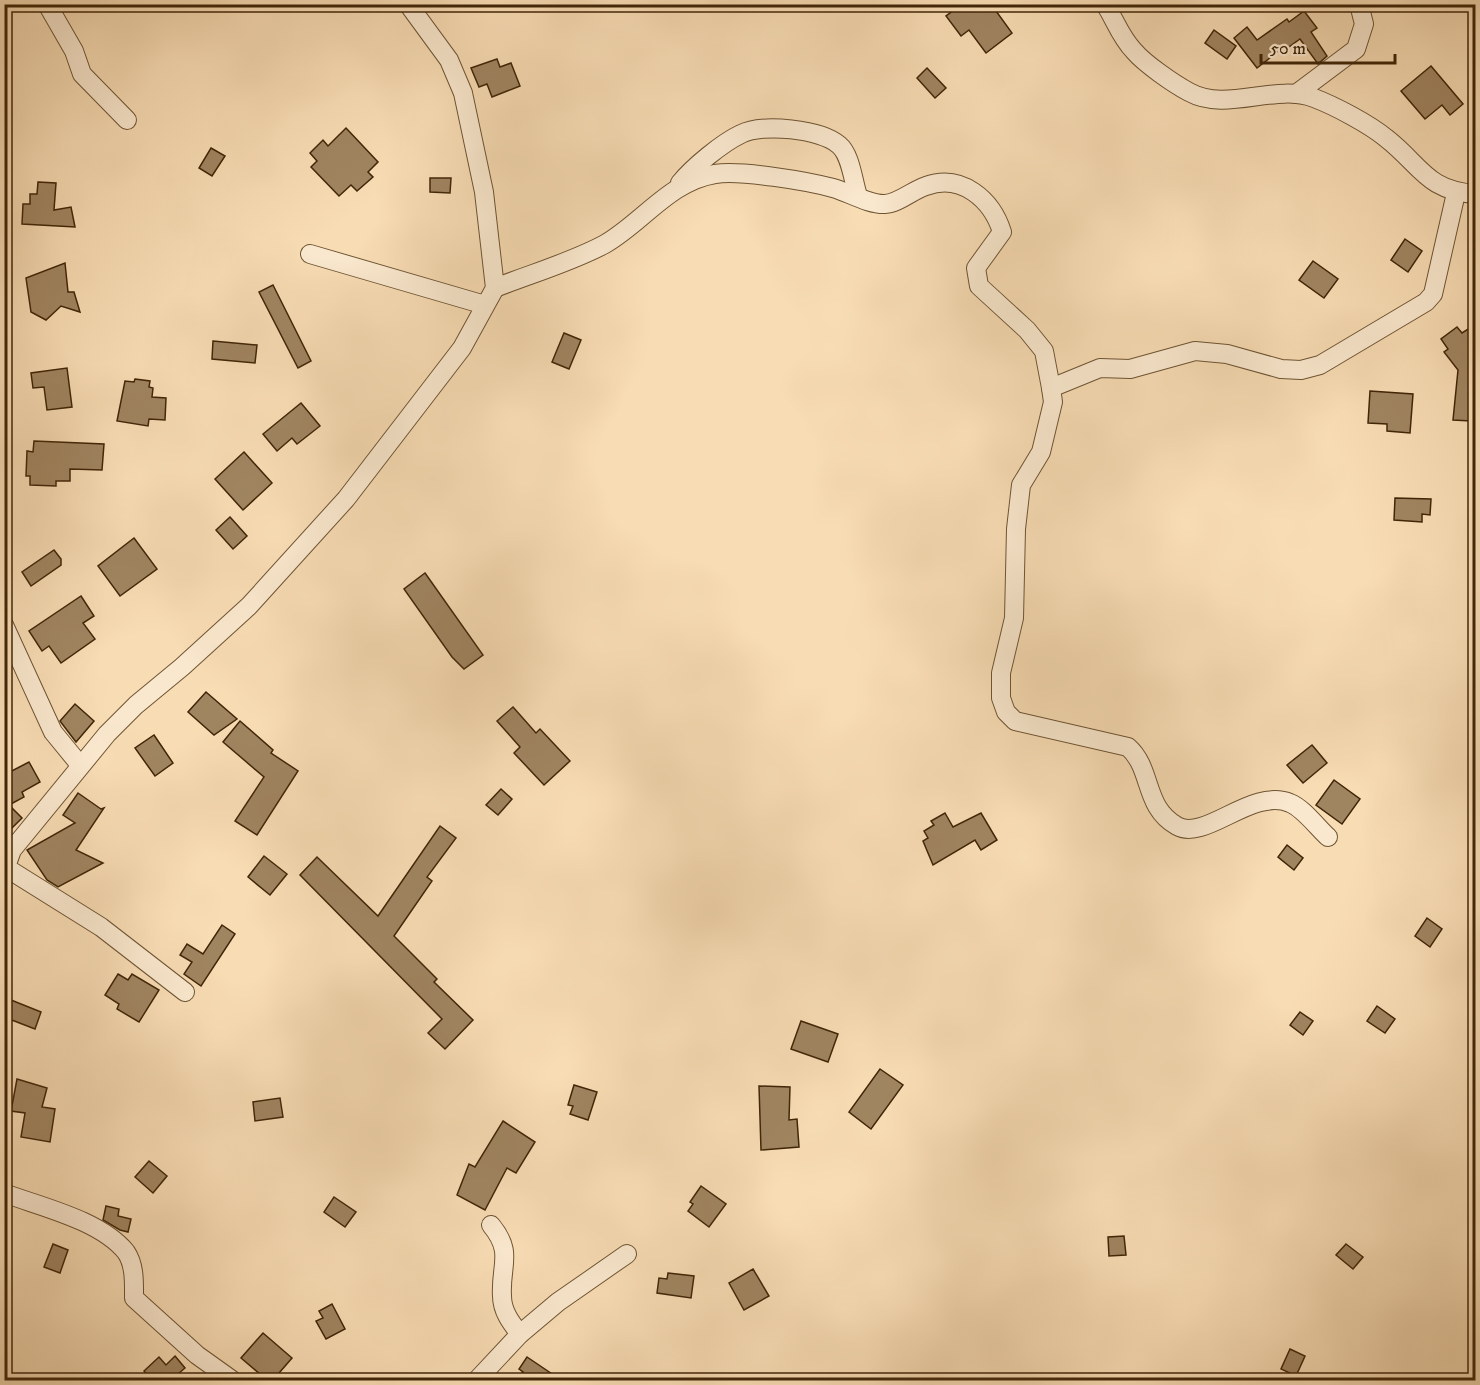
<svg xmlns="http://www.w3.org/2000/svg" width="1480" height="1385" font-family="'IM FELL DW Pica',serif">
<rect width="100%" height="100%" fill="#f8dcb4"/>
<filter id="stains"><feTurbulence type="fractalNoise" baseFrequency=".00333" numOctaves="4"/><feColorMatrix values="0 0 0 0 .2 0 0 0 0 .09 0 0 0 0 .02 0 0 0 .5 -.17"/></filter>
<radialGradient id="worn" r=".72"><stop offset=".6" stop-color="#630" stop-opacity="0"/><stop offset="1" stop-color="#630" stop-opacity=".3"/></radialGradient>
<g fill="#a08561" stroke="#402608" stroke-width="1.5">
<polygon points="962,4 991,4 1012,33 986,53 969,30 961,36 946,16"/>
<polygon points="1304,11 1317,28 1311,32 1327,56 1318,64 1300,39 1286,49 1284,47 1257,68 1234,38 1247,27 1257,40 1287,19 1289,22"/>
<polygon points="1214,30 1236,46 1227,59 1205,43"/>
<polygon points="497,59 500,67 511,63 520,86 492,97 487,84 479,87 471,68"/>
<polygon points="1431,66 1463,104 1450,115 1442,105 1425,119 1401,91"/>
<polygon points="927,68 946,88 935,98 917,78"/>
<polygon points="346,128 378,162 368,172 373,177 357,191 351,185 339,196 311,167 317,161 310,153 323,140 328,146"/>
<polygon points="211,148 225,156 212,176 199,168"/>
<polygon points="430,178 451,178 450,193 430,192"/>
<polygon points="38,182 56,183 54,210 71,207 75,227 22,224 23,204 30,204 30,194 37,194"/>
<polygon points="1405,239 1422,251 1408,272 1391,260"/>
<polygon points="1313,261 1338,279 1324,298 1299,280"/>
<polygon points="65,263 68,292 74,292 80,312 61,306 46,320 31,312 26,278"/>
<polygon points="273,285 311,361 298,368 259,292"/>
<polygon points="1476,324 1476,381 1473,378 1471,421 1453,420 1458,370 1444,352 1448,349 1441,339 1457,327 1462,333"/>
<polygon points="564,333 581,340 569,369 552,362"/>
<polygon points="213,341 257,345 255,363 212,359"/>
<polygon points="67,368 72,407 47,410 44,387 33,388 31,373"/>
<polygon points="135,379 150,381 149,387 153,388 152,397 166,398 165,420 149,419 148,426 117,421 125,381 134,382"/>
<polygon points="1370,391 1413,394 1410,433 1387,431 1387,424 1368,423"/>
<polygon points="301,403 320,426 297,444 292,438 277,451 263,434"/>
<polygon points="34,441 104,444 102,470 70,469 70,481 56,481 56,486 30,485 30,476 26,476 27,451 33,452"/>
<polygon points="244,452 272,483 243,510 215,479"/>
<polygon points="1395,498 1431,499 1430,515 1422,514 1422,522 1394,520"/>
<polygon points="230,517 247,536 233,549 216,530"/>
<polygon points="134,538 157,569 120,596 98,566"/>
<polygon points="54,550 61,559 61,565 31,586 22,572"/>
<polygon points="425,573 483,655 464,669 452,657 404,589"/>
<polygon points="81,596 94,616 83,623 95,639 61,663 49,646 42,651 29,631"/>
<polygon points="206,692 237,719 214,735 188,712"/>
<polygon points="75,704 94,721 76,742 60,721"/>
<polygon points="513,707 536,733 540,729 570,761 544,785 514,753 520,747 497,721"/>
<polygon points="240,721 273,750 271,753 298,771 257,835 235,821 264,777 223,742"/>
<polygon points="154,735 173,763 155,776 135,748"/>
<polygon points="1312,745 1327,763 1303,783 1287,765"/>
<polygon points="29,762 40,782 22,792 24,797 9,805 22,818 4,836 4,775"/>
<polygon points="1334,780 1360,799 1342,824 1316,805"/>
<polygon points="501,789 512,799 498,815 486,805"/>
<polygon points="78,793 101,809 104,808 76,850 103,863 58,887 47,880 27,850 75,823 63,815"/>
<polygon points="945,813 953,827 981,813 997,840 981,850 975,840 933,865 923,841 928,838 924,831 934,825 931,821"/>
<polygon points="440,826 456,838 427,877 432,881 394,936 437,979 434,982 473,1020 445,1049 428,1033 442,1019 300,875 317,857 378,916"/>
<polygon points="1287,845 1303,858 1294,870 1278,857"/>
<polygon points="264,856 287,874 270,895 248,877"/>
<polygon points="1427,918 1442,929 1430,947 1415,936"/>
<polygon points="222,925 235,934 201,986 184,974 192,962 180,955 187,944 203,954"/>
<polygon points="118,974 128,980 132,974 159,990 139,1022 117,1009 119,1004 105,995"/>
<polygon points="11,1000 41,1012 35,1029 4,1017"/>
<polygon points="1377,1006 1395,1019 1385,1033 1367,1021"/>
<polygon points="1300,1012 1313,1021 1303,1035 1290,1025"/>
<polygon points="801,1021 838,1034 828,1062 791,1049"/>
<polygon points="880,1069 903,1085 871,1129 849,1112"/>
<polygon points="17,1079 47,1088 42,1107 55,1109 50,1142 21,1137 25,1113 11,1111"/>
<polygon points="574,1085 597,1092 588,1120 570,1114 573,1106 568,1105"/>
<polygon points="759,1086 790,1087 789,1120 797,1119 799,1147 761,1150"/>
<polygon points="280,1098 283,1117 255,1121 253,1102"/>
<polygon points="503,1121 535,1142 516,1173 507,1168 485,1210 457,1195 469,1164 475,1167"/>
<polygon points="149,1161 167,1176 153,1193 135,1177"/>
<polygon points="701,1186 726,1204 709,1227 688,1211 693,1204 690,1202"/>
<polygon points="334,1197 356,1212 345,1227 324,1212"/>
<polygon points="106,1206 119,1209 118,1216 131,1219 128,1232 120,1230 103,1220"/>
<polygon points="1124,1236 1126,1255 1109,1256 1108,1237"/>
<polygon points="53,1244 68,1250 60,1273 44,1267"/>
<polygon points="1346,1244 1363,1257 1353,1269 1336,1255"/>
<polygon points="753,1269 769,1296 744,1310 729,1283"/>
<polygon points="668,1273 694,1276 691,1298 657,1293 659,1278 667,1279"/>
<polygon points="332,1304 345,1329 326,1339 316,1321 323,1318 319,1311"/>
<polygon points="263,1333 292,1358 273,1380 267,1380 241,1358"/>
<polygon points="1290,1349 1305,1356 1296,1376 1281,1369"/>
<polygon points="175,1356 185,1368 178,1374 183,1380 147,1380 150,1378 144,1371 159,1357 166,1365"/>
<polygon points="527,1357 561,1380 517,1380 523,1372 519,1369"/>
</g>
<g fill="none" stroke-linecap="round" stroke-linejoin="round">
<g stroke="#6e5433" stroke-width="20">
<g id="street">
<polyline points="47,4 74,51 82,74 127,120"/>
<path d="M1105,4c10,16 16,34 29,47 11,13 40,33 55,41 38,21 85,-9 125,6 21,8 55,26 72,40 35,27 40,53 90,56"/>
<polyline points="1296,94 1356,49 1364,24 1359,4"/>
<path d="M680,183c13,-16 42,-40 61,-49 21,-11 80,-5 98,11 12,10 14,36 19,51"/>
<polyline points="310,254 485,305"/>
<path d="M495,288c35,-14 77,-26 110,-44 37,-21 65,-63 110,-70 26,-4 92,7 118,14 15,4 36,17 52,16 14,-1 28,-14 41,-18 36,-13 66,14 76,46l-26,36 3,18 48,44 17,21 7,37 2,14 -12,50 -20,33 -5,44 -2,89 -13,55v25l5,14 9,9 113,26c25,22 15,60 49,79 28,16 75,-39 113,-23 13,5 27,24 38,34"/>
<polyline points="1051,388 1100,368 1130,369 1195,351 1227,354 1281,369 1301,370 1320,365 1426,302 1433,294 1456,193"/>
<polyline points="4,625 53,732 80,765"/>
<polyline points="5,867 101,927 185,992"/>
<polyline points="4,872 12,850 107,734 136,705 182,667 249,606 346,499 462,348 495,288 484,192 463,93 449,60 408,4"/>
<path d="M4,1193c37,14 96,27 122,59 9,13 8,31 8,46l63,57 35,25"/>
<path d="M491,1225c23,28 9,40 11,71 0,15 9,27 18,38"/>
<polyline points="477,1380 520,1334 558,1302 627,1254"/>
</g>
</g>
<use href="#street" stroke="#fae8ce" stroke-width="18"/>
</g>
<rect width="1480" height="1385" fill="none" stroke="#f8dcb4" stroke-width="24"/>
<rect x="6" y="6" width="1468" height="1373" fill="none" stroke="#402608" stroke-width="3"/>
<rect x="12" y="12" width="1456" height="1361" fill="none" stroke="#402608" stroke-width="1.5"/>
<path d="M1261 54v9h134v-9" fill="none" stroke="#402608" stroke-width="3"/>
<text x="1270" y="54" font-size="18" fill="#402608" stroke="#fae8ce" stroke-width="4.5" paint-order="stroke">50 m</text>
<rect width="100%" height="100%" filter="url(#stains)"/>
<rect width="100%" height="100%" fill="url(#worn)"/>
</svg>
